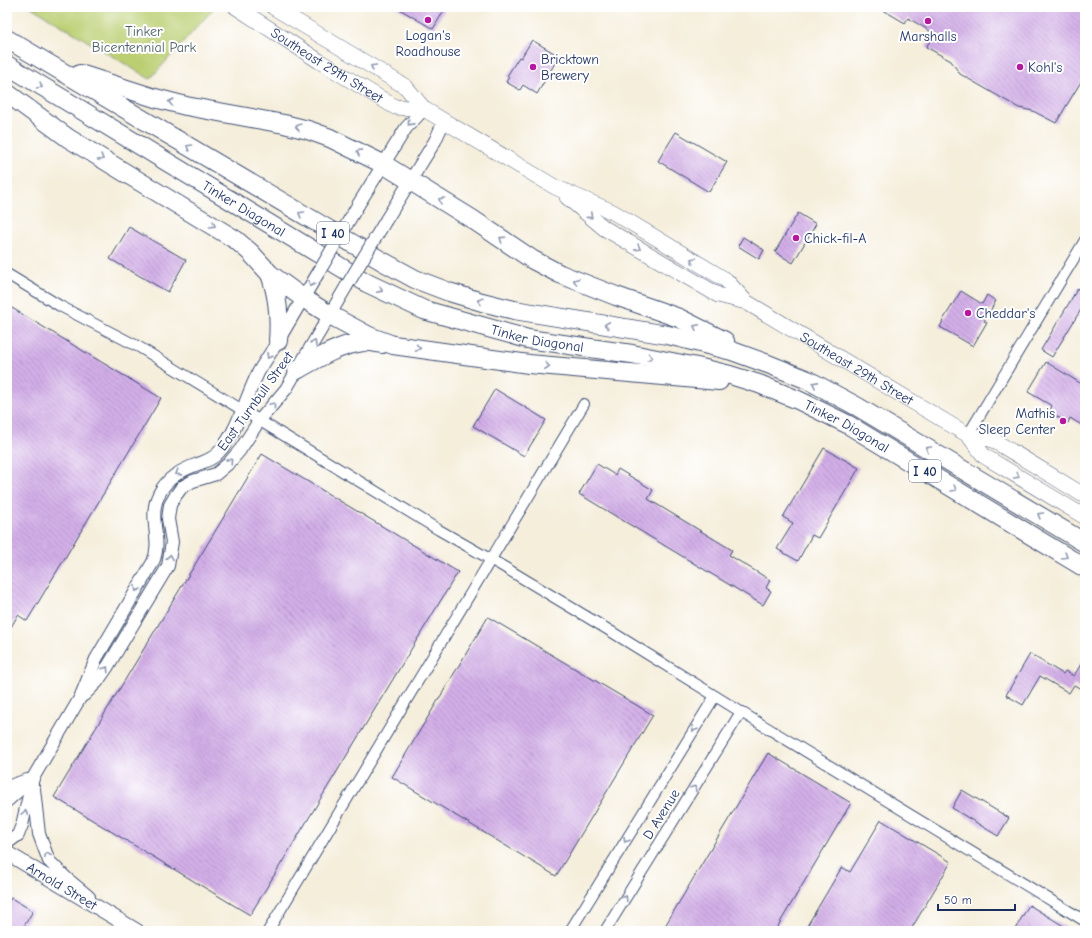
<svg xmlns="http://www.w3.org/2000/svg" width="1092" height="938" font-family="'Comic Neue',sans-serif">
<defs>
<pattern id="building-back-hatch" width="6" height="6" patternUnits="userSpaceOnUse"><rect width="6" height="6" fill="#d3afe8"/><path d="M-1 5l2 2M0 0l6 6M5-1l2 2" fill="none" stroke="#aa8fbf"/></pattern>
</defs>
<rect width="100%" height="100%" fill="#fff"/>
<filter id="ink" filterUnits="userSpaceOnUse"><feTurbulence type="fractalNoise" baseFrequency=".025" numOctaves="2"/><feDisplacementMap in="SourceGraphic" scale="8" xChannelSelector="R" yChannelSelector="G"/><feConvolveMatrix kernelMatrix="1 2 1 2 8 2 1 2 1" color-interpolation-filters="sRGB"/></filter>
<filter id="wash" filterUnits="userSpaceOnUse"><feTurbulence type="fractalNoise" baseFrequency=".012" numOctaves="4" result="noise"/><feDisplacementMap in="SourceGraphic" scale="16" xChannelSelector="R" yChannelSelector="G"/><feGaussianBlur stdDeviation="0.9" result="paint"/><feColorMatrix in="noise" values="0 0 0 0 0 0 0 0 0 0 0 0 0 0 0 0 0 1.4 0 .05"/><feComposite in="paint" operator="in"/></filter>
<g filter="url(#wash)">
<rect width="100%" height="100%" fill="#f5eedb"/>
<polygon fill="#bbcf72" stroke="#6b7f68" points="31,7 215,7 150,79"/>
<g id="blocks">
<g fill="url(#building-back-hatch)">
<polygon points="396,7 446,7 433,29"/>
<polygon points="878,7 1085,7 1085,75 1056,123 1033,111 1019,108 960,74 951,61 926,47 935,34 908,18 905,23"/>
<polygon points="532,40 559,56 537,94 523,85 520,90 506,82 509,77 507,76 519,57 521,58"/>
<polygon points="676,132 727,162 709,192 658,161"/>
<polygon points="798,213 816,224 793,263 775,252"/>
<polygon points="129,227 186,260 168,292 110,259"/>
<polygon points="743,237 764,250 759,259 738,246"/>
<polygon points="1078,288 1085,293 1085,303 1052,357 1041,350"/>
<polygon points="961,291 982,304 987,295 996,301 984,321 987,322 973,346 940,327 943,321 943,320"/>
<polygon points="7,305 161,398 27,621 18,615 7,634"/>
<polygon points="1046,362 1085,386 1085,427 1070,418 1068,423 1049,412 1052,406 1028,392"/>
<polygon points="495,389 546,420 524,456 473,426"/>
<polygon points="824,448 859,468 818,538 812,535 798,561 777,549 793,523 783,517"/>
<polygon points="262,454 458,572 250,915 54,797"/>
<polygon points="597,464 615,475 618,469 653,490 648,499 732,550 729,555 770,580 766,588 771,591 763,605 579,494"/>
<polygon points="488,617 653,715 556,876 392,777"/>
<polygon points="1030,654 1063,674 1065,671 1074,676 1085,657 1085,691 1074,685 1069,693 1040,676 1023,705 1006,695"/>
<polygon points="768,753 851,803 775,931 662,931"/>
<polygon points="962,790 1009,818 998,836 952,808"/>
<polygon points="881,820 951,862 910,931 804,931 842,867 850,872"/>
<polygon points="11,898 33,911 21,931 7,931 7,904"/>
<polygon points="1029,905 1072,931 1014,931"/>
</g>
</g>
</g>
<g filter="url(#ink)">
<use href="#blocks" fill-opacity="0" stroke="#3c4c71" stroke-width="1"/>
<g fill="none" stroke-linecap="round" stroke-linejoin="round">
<g stroke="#3c4c71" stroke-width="12">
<g id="minor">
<polyline points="7,274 60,306 139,347 439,530 504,567 607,629 741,712 1085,921"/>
<polyline points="968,435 1085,240"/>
<polyline points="268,931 584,404"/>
<polyline points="570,931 715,696"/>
<polyline points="605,931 741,712"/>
</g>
</g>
<g stroke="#3c4c71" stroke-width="14">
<g id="tertiary">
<polyline points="358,205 406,128 424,109"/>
<polyline points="386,220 435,141 444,121"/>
<polyline points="84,695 97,682 108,666 168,566 172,542 168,519 170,505 176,495 182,487 193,481 216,474 229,463 240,450 259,421 286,389 346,287"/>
<polyline points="7,787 27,780"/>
<polyline points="34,789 39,834 49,861 66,878 89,897"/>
<polyline points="7,801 33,778"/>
<path d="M7,843l11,-8 4,-10 11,-47 47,-80 16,-39 57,-97c10,-23 -6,-44 6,-68 8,-16 22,-24 39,-30 8,-3 15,-5 21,-12 20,-23 26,-54 40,-81 6,-10 13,-20 19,-30 14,-24 28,-48 42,-71"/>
</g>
</g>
<g stroke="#3c4c71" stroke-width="16">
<g id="secondary">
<path id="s1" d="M7,853l130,78"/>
</g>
</g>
<g stroke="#3c4c71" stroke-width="16">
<g id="primary">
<path id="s2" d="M236,7l83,54 76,46 29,2"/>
<path id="s3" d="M273,7l133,80 18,22 131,78 58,25 113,68 20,22 12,7 210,126 25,5 92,56"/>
<polyline points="567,197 604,228 718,295 746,302"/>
<polyline points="968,435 984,456 1085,517"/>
</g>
</g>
<g stroke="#3c4c71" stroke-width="20">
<g id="motorway">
<polyline points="7,39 382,261 415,279 449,292 482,302 514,310 668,335 732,351 768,364 808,380 858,407 1085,543"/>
<path id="s4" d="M7,65l360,218 57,27 104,29 104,15 65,13 33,8 29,9 39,16 49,24 238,144"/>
<polyline points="80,74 155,98 186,106 284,124 308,130 330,138 383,164 472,219 533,260 560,274 616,296 679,318 725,341"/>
<polyline points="7,93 68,138 236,240 250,252 270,274 303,298 330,315 369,336 393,345 529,364 719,381"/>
<path d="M270,274c8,22 10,43 8,67"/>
<path d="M297,370c21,-12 42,-25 66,-28 6,-1 13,1 19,2"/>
</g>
</g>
<use href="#minor" stroke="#fff" stroke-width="10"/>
<use href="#tertiary" stroke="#fff" stroke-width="12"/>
<use href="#secondary" stroke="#fff" stroke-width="14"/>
<use href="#primary" stroke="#fff" stroke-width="15"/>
<use href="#motorway" stroke="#fff" stroke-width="18"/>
<g stroke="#3c4c71" stroke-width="14" stroke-linecap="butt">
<g id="tertiary-bridge">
<polyline points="320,270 358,205"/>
<polyline points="346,287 386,220"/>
</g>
</g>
<use href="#tertiary-bridge" stroke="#fff" stroke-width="12"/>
</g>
<defs><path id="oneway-chevron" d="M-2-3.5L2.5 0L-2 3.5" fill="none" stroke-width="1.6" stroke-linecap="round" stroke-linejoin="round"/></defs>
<g stroke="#8d97ae">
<use href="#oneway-chevron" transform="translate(373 67) rotate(-149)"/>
<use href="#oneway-chevron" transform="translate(40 86) rotate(31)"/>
<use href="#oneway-chevron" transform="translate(171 102) rotate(-166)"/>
<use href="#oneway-chevron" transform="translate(410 123) rotate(132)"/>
<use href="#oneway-chevron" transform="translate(298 127) rotate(-166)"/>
<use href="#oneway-chevron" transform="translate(189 147) rotate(-149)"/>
<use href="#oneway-chevron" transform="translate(359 152) rotate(-152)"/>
<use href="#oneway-chevron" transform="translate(101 158) rotate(31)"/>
<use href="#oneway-chevron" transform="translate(441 200) rotate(-149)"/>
<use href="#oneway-chevron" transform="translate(301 214) rotate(-149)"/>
<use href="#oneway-chevron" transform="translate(590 216) rotate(40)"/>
<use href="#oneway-chevron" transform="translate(213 225) rotate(31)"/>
<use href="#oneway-chevron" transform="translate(502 239) rotate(-146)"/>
<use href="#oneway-chevron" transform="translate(638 248) rotate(30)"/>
<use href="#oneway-chevron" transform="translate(693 260) rotate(-149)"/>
<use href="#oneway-chevron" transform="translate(576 281) rotate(-158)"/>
<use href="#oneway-chevron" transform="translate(311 284) rotate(121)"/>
<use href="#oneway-chevron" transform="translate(380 290) rotate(26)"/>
<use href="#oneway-chevron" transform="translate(480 301) rotate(-164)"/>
<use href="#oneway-chevron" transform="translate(607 325) rotate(-172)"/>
<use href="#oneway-chevron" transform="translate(696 327) rotate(-153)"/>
<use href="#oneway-chevron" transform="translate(314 343) rotate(-59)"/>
<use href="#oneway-chevron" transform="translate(418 348) rotate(8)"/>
<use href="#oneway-chevron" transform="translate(269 356) rotate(122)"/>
<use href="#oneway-chevron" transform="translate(650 357) rotate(10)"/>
<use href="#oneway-chevron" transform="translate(547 366) rotate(5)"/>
<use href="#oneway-chevron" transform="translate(815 384) rotate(-152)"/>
<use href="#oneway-chevron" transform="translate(273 405) rotate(-50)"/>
<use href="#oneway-chevron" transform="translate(928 449) rotate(-149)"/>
<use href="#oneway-chevron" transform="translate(230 461) rotate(-47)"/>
<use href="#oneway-chevron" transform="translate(178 473) rotate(148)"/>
<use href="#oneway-chevron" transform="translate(1017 476) rotate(31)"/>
<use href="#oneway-chevron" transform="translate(954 489) rotate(31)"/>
<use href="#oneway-chevron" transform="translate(1040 515) rotate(-149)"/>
<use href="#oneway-chevron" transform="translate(1065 556) rotate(31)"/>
<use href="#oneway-chevron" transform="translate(170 557) rotate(-80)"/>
<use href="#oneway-chevron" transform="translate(137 589) rotate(120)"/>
<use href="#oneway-chevron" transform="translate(106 669) rotate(-56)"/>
<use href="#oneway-chevron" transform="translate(694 729) rotate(122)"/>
<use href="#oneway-chevron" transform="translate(694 788) rotate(-58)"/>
<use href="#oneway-chevron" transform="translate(25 813) rotate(-77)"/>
<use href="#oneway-chevron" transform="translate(626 840) rotate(122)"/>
<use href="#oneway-chevron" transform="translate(47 855) rotate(-112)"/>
<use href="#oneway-chevron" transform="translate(625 898) rotate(-58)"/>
</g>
</g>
<g fill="#b5179e" stroke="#fff" stroke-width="1.5">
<circle cx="428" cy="20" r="4"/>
<circle cx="928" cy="21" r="4"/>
<circle cx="533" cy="67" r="4"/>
<circle cx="1020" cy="67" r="4"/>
<circle cx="796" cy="238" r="4"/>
<circle cx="968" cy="313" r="4"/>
<circle cx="1063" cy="421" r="4"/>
</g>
<g text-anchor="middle" stroke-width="4" stroke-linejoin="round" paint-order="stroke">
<g fill="#fff" stroke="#5f6d8e" stroke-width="1">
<rect x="317" y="222" width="32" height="22" rx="3"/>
<rect x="909" y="460" width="32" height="22" rx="3"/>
</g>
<g font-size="13" font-weight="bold" fill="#1b2f5e">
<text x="333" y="238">I 40</text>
<text x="925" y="476">I 40</text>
</g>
<g font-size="14" fill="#4b5f64" stroke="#fff">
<text x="144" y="36">Tinker<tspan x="144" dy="16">Bicentennial Park</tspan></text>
</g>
<g font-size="14" fill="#1b2f5e" stroke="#fff" text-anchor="start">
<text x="428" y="40" text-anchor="middle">Logan's<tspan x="428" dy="16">Roadhouse</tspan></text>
<text x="928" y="41" text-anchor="middle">Marshalls</text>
<text x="541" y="64">Bricktown<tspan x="541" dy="16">Brewery</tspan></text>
<text x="1028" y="72">Kohl's</text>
<text x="804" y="243">Chick-fil-A</text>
<text x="976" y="318">Cheddar's</text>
<text x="1055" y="418" text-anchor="end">Mathis<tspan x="1055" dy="16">Sleep Center</tspan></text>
</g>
<g font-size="14" fill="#1b2f5e" stroke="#fff">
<text dy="5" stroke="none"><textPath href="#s2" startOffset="108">Southeast 29th Street</textPath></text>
<text dy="5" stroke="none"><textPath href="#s4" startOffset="277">Tinker Diagonal</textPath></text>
<text dy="5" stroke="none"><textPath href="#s4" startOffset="601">Tinker Diagonal</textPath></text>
<text dy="5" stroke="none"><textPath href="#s3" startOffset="690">Southeast 29th Street</textPath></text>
<text transform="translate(255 401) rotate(-54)" y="5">East Turnbull Street</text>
<text dy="5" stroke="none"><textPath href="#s4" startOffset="925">Tinker Diagonal</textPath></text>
<text transform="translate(661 814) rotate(-58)" y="5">D Avenue</text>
<text dy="5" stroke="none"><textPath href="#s1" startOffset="64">Arnold Street</textPath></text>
</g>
</g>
<rect width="1092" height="938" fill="none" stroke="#fff" stroke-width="24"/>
<path d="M938 904v6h77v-6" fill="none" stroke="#1b2f5e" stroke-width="2"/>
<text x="944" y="904" font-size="12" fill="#1b2f5e" stroke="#ffffff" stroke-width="3" paint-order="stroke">50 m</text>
</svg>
